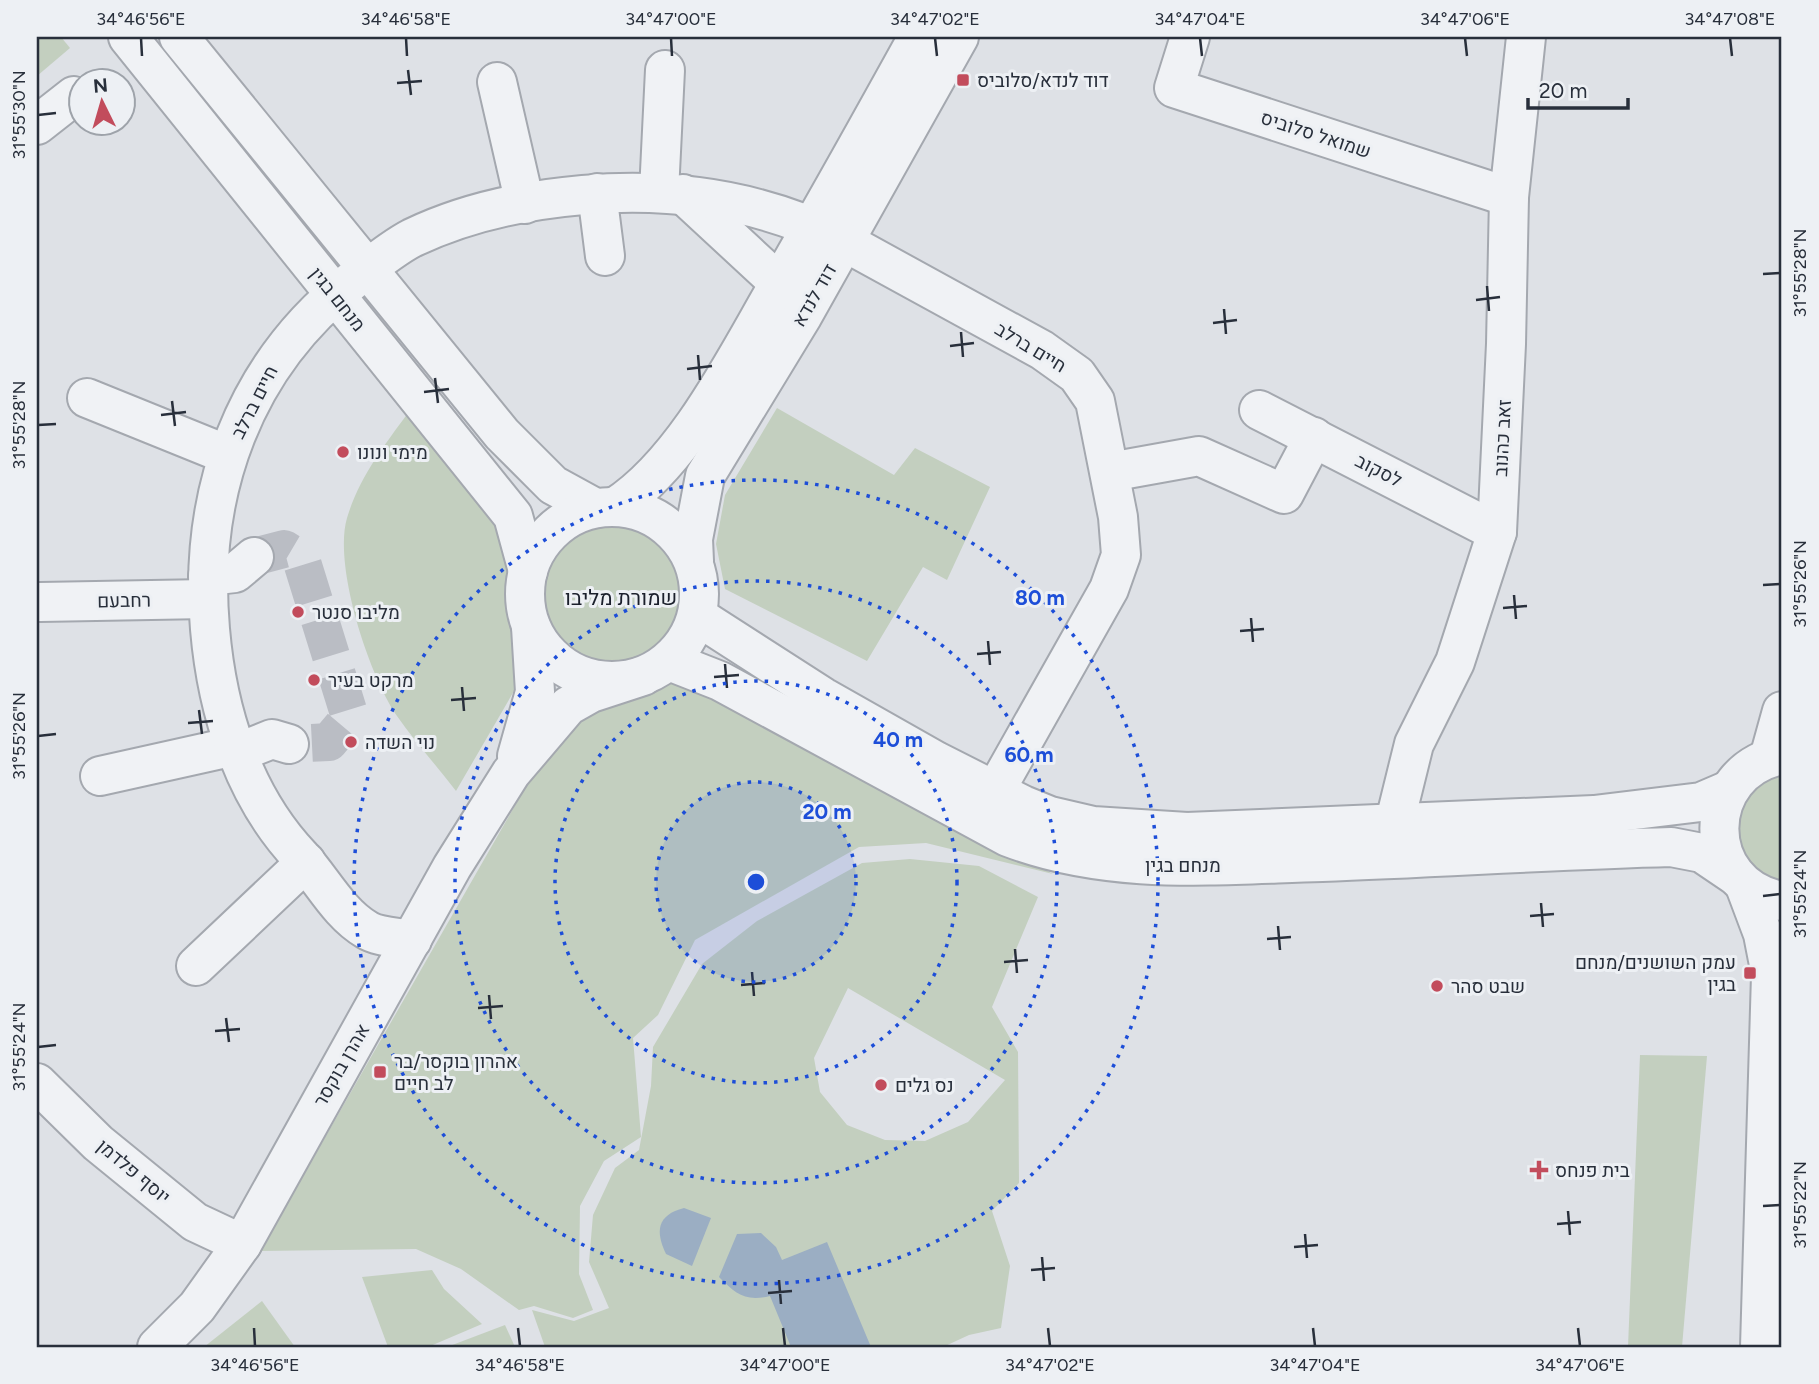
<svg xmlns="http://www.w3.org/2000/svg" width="1819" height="1384" font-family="Figtree,Heebo,sans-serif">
<rect width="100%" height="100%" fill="#dee1e6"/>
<g fill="#c3cfbf" fill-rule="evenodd">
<polygon points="37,37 61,37 70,48 37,76"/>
<polygon points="777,408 894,475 915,448 990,487 947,580 923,567 867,661 725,589 716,544 725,495"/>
<path d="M408,413l89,110 13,32 11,103 -7,33 -58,100c-19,-25 -41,-49 -59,-75 -28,-41 -64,-150 -50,-198 12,-40 36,-71 61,-105z"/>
<circle cx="612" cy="594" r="68"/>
<polygon points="678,679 1053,874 926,843 859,847 695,940 658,1015 633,1038 641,1137 604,1161 580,1206 579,1274 593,1310 573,1318 534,1306 519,1310 461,1269 416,1249 260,1251 541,760 585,715"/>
<polygon points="1782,771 1782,885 1773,884 1742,858 1736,817 1756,783"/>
<path d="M910,859l69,7 59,31 -46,110 26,45 1,131 -27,28 18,55 -9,62 -32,7 -26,12h-398l-13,-37 42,11 35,-13 -20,-46 4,-47 22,-47 24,-18 12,-64 2,-39 49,-83 55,-43 105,-58zM848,988l157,92 -37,42 -43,19 -40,-1 -38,-15 -27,-33 -6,-34z"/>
<polygon points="1640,1055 1707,1056 1682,1347 1628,1347"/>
<polygon points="432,1270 444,1289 482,1324 428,1347 388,1347 362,1277"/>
<polygon points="262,1301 295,1347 204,1347"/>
<polygon points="505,1325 515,1347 447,1347"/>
</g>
<g fill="#9baec3">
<path d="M684,1208l27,10 -19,48 -26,-12c-11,-23 -9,-39 18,-46z"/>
<path d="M761,1233l15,14 6,13 45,-18 44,105h-80l-21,-51c-25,6 -34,-2 -51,-19l18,-43z"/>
</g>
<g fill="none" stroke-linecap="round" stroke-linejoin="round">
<polyline stroke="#babdc4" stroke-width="38" stroke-dasharray="38 19" stroke-linecap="butt" points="254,557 284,549 301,559 350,717 329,742 289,744"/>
<g stroke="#a4a8af" stroke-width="42">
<g id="minor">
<polyline points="128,37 513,516 528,571"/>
<polyline points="179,37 502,434 553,485 595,508"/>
<polyline points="1190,37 1174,88 1509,197"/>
<polyline points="497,82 525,204"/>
<polyline points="37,125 74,96"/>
<polyline points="659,192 665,70"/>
<polyline points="597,193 605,256"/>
<polyline points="683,194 780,284 803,288"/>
<polyline points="87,398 228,455"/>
<polyline points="1259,410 1497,532"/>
<polyline points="1110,472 1199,456 1284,494 1314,437"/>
<path d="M615,507c67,-43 118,-143 157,-211 50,-86 98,-172 146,-259"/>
<circle cx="612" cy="594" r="87"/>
<polyline points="694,561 693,539 705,476 803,315 959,37"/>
<polyline points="208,576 235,573 254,557"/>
<polyline points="40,602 207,599"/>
<polyline points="697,616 823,697 936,761 1023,805 1050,816 1093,826 1187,832 1594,815 1701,802 1729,790"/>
<path d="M669,661l51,20 288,156c101,39 207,28 314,25 116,-4 233,-12 349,-15l31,6 34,23"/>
<polyline points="237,753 272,739 289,744"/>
<path d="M1782,755c-83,16 -84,131 0,146"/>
<polyline points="517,756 535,692 531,627"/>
<polyline points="1769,758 1782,711"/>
<polyline points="100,776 235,746"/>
<polyline points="1395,821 1414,744 1455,662 1497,532 1506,344 1509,197 1526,37"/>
<polyline points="1745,886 1763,934 1771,975 1760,1347"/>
<path d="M412,940c-14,-3 -34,-3 -45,-10 -28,-16 -45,-50 -66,-73 -58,-61 -84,-146 -91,-228 -12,-136 33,-263 143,-349 18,-14 38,-31 59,-42 52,-25 113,-38 171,-43 92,-8 179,5 262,47l197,108 35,25 18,26 23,116 3,38 -12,34 -114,202"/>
<polyline points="196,966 306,862"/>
<polyline points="37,1083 98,1143 195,1222 242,1244"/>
<polyline points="157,1347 197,1307 242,1244 452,867 511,773 568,706 591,693 643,676"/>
</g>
</g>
<use href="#minor" stroke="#f0f2f5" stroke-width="38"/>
</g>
<path fill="none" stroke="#282f3b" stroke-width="2.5" d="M141,38l1,18M406,38l1,18M671,38l1,18M935,38l2,18M1200,38l2,18M1465,38l2,18M1730,38l2,18M408,70l3,25M397,83l25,-2M38,115l18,-2M1763,274l17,-1M1487,286l2,25M1476,300l24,-3M1224,309l2,25M1213,323l24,-3M961,332l2,25M950,346l24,-3M698,355l2,25M687,369l25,-3M435,378l3,25M424,392l25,-3M172,401l3,25M161,415l25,-3M38,425l18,-1M1763,585l17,-1M1514,595l2,24M1503,608l24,-2M1251,618l2,24M1240,631l24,-2M988,641l2,24M977,654l24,-2M725,664l2,24M714,677l25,-2M462,687l2,24M451,700l25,-2M199,710l3,24M188,723l25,-2M38,736l18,-2M1763,896l17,-2M1541,903l2,24M1530,916l24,-2M1278,926l2,24M1267,939l24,-2M1015,949l2,24M1004,962l24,-2M752,972l2,24M741,985l24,-2M489,995l2,24M478,1008l25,-2M226,1018l3,24M215,1031l25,-2M38,1047l18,-2M1763,1206l17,-1M1568,1211l2,24M1557,1224l24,-2M1305,1234l2,24M1294,1247l24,-2M1042,1257l2,24M1031,1270l24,-2M779,1280l2,24M768,1293l24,-2M254,1328l1,18M518,1328l2,18M783,1328l2,18M1048,1328l2,18M1313,1328l2,18M1578,1328l2,18"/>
<circle cx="756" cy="882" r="100" fill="#1d4ed8" fill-opacity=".12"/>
<g fill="none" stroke="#1d4ed8" stroke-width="3.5" stroke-dasharray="3.5 7">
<circle cx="756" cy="882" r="100"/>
<circle cx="756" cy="882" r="201"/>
<circle cx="756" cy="882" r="301"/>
<circle cx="756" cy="882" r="402"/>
</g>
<g fill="#c24c5c" stroke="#edf0f4" stroke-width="2.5">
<rect x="956" y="73" width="14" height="14" rx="3.5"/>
<circle cx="343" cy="452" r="7"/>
<circle cx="298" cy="612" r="7"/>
<circle cx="314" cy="680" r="7"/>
<circle cx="351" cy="742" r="7"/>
<rect x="1743" y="966" width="14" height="14" rx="3.5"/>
<circle cx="1437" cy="986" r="7"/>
<rect x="373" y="1065" width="14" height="14" rx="3.5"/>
<circle cx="881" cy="1085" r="7"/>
<path d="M1535.5 1159.5h7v7h7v7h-7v7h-7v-7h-7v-7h7z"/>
</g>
<g text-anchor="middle" stroke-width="6" stroke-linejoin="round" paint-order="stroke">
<g font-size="19" fill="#282f3b" stroke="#edf0f4" text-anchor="start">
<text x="977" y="87">דוד לנדא/סלוביס</text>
<text x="357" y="459">מימי ונונו</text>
<text x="312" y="619">מליבו סנטר</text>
<text x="328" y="687">מרקט בעיר</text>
<text x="365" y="749">נוי השדה</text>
<text x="1736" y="969" text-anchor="end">עמק השושנים/מנחם<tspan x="1736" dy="22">בגין</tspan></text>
<text x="1451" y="993">שבט סהר</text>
<text x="394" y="1068">אהרון בוקסר/בר<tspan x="394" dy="22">לב חיים</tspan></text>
<text x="895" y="1092">נס גלים</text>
<text x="1555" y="1177">בית פנחס</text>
</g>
<g font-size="19" fill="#282f3b" stroke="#edf0f4">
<text transform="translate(1316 134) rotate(18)" y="7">שמואל סלוביס</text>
<text transform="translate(814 295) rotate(-60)" y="7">דוד לנדא</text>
<text transform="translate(338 299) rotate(51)" y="7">מנחם בגין</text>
<text transform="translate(1031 347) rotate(31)" y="7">חיים ברלב</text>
<text transform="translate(254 402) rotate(-63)" y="7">חיים ברלב</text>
<text transform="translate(1502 438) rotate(-87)" y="7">זאב כהנוב</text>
<text transform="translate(1379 470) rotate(27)" y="7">לסקוב</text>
<text transform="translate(124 600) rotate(-1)" y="7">רחבעם</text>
<text x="1183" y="872">מנחם בגין</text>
<text transform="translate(341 1065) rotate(-60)" y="7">אהרן בוקסר</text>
<text transform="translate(134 1171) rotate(40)" y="7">יוסף פלדמן</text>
</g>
<g font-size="21" fill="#1b202c" stroke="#edf0f4">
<text x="621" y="605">שמורת מליבו</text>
</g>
</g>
<circle cx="756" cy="882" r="10" fill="#1d4ed8" stroke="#edf0f4" stroke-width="3.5"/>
<g font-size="21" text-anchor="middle" font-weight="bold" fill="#1d4ed8" stroke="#edf0f4" stroke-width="6" stroke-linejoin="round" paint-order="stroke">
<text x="1040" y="605">80 m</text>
<text x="898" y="747">40 m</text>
<text x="1029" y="762">60 m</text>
<text x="827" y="819">20 m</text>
</g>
<rect width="1819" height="1384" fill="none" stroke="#edf0f4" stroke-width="77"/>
<g transform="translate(102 102) rotate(355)"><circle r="33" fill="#edf0f4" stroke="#9ea3aa" stroke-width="2"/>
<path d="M0-5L12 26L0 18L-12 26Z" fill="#c24c5c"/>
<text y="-10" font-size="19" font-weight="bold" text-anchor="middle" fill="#282f3b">N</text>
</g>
<path d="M1528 98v10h100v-10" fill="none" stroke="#282f3b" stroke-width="3.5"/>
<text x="1539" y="98" font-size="21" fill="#282f3b" stroke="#edf0f4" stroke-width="5" paint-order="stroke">20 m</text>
<rect x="38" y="38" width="1742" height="1308" fill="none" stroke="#282f3b" stroke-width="2.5"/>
<g font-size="18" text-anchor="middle" fill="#282f3b">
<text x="141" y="25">34°46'56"E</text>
<text x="406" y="25">34°46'58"E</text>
<text x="671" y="25">34°47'00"E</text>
<text x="935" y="25">34°47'02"E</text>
<text x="1200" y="25">34°47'04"E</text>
<text x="1465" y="25">34°47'06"E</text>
<text x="1730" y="25">34°47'08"E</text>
<text transform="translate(19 115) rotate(-90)" y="6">31°55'30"N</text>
<text transform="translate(1800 273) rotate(-90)" y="6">31°55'28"N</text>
<text transform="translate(19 425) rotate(-90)" y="6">31°55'28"N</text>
<text transform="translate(1800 584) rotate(-90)" y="6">31°55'26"N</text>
<text transform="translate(19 736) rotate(-90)" y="6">31°55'26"N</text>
<text transform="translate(1800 894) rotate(-90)" y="6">31°55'24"N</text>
<text transform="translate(19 1047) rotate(-90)" y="6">31°55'24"N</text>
<text transform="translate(1800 1205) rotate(-90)" y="6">31°55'22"N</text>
<text x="255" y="1371">34°46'56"E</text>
<text x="520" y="1371">34°46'58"E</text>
<text x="785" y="1371">34°47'00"E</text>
<text x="1050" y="1371">34°47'02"E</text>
<text x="1315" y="1371">34°47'04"E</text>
<text x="1580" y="1371">34°47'06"E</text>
</g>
</svg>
